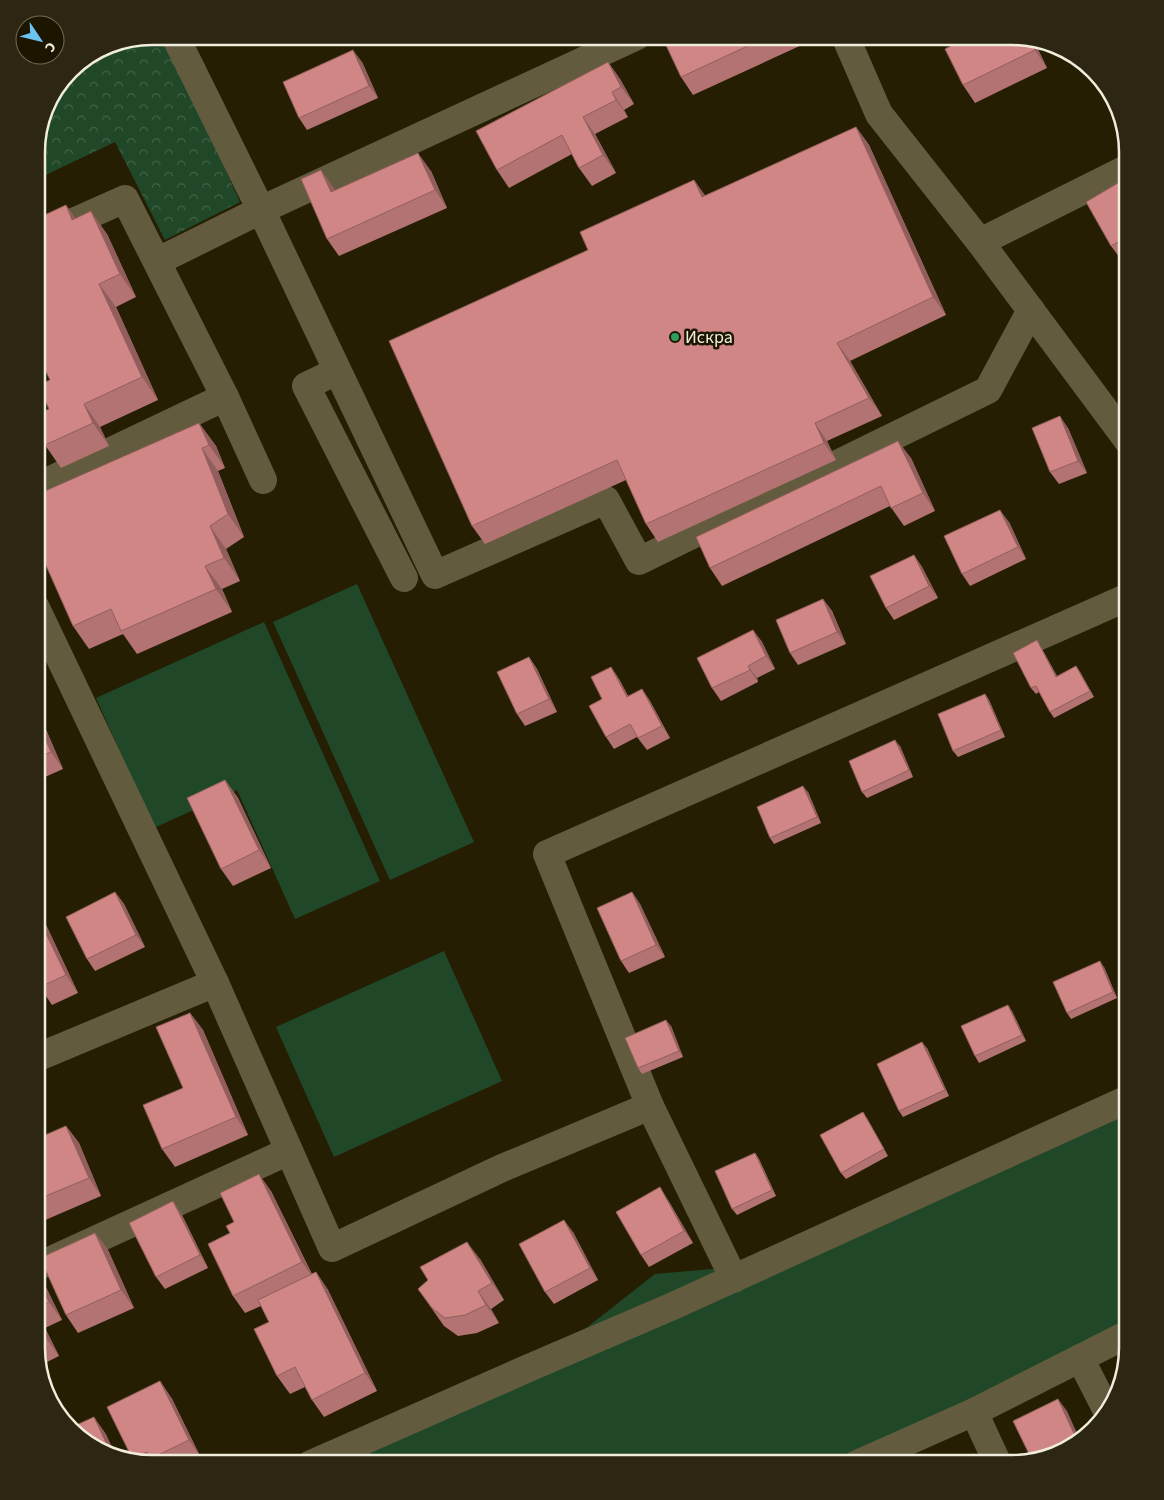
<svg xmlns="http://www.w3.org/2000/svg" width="1164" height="1500" font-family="'Source Sans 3',sans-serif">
<defs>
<pattern id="park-crowns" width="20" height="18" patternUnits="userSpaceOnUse" patternTransform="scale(1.25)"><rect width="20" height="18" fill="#204828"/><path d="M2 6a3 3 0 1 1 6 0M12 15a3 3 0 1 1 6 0" fill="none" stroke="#416347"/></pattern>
</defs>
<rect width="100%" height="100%" fill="#251e03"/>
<g fill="#204828">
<polygon points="357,584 474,842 390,880 273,622"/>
<polygon points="264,622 380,881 295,919 237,790 154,828 96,698"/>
<polygon points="444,951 502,1081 334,1157 276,1027"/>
<polygon points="1128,1095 1128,1327 970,1407 841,1464 327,1464 529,1373 655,1274 723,1268"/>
</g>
<polygon fill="url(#park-crowns)" points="152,36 165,36 240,202 165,240 115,142 37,179 37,145 48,101 76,65 108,45"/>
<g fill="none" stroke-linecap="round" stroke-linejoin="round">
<g stroke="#625b3e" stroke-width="28">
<polyline points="175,36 261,210 435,575 606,500 639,561 988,390 1031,310"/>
<polyline points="845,36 879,114 980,242 1128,441"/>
<polyline points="980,242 1128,168"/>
<polyline points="158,261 261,210 637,36"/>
<polyline points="337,371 306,386 404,578"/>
<polyline points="225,397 263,480"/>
<polyline points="36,487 225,397 125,199 37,238"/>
<polyline points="36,608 215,983 332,1248 500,1169 650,1106"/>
<polyline points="36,1058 215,983"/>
<polyline points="36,1267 289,1151"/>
<polyline points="734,1279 650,1106 547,854 1128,597"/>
<polyline points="1080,1358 1107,1411"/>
<polyline points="974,1412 998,1464"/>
<polyline points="311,1464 531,1367 673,1306 1128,1099"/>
<polyline points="857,1464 974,1412 1128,1334"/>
</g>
</g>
<g fill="#b27372">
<polygon points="480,36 507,36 486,46"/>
<polygon points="680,36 801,36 804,44 693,95 681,77"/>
<polygon points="1034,41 1047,68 975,103 963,85"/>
<polygon points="362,62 378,98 307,130 299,118"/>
<polygon points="608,62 620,79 634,104 624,110 628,117 595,134 616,173 592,186 579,168 572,154 509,188 497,170"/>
<polygon points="856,127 869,145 946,315 850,361 882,416 827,441 836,460 658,542 646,524 626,480 485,544 472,526 588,250 694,180 705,196"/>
<polygon points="321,170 335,191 431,171 447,208 339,256 327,239"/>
<polygon points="1118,183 1128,197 1128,253 1120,258 1111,246"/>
<polygon points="66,205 75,218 107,234 136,297 116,307 158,400 100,427 109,446 61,468 45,445 49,409 50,380"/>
<polygon points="199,423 216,446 225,468 218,471 244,537 226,549 240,581 222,589 232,612 137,654 123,634 89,649 73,626"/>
<polygon points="1068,428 1087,473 1059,484 1050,472"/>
<polygon points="911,458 935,511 904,526 890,506 722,586 710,568"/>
<polygon points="1009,522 1026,559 970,586 962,574"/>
<polygon points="914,555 922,567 938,598 894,620 886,608"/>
<polygon points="823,599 832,611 846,644 798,665 790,653"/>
<polygon points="753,630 762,642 775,669 757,678 758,682 721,701 712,688"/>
<polygon points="1037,640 1041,647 1057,676 1076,666 1080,672 1094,697 1054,718 1050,712 1039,692 1036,694 1031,688"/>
<polygon points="529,657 537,669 557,712 525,726 517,714"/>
<polygon points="611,667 619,679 628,696 642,689 650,701 670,738 647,750 637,737 614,749 606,737 602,699"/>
<polygon points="985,694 989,700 1005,737 958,757 953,751"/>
<polygon points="36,711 41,718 63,769 36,781"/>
<polygon points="900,746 913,777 867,798 862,792"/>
<polygon points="225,780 238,798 271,868 233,886 221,869"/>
<polygon points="808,792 821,823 774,844 770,838"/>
<polygon points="115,892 124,904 145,947 95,971 87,959"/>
<polygon points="632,892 640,904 665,957 629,973 621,961"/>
<polygon points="36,907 40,912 78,993 52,1005 40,987 36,989"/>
<polygon points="1104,967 1117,998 1071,1019 1067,1013"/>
<polygon points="1012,1011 1026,1041 979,1063 975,1056"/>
<polygon points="190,1013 203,1030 248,1135 175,1167 162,1149 183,1088"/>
<polygon points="671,1026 683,1057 642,1074 638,1068"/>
<polygon points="927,1048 949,1096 903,1117 899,1111"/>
<polygon points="867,1118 888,1156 846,1179 841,1173"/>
<polygon points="66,1126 79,1143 101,1196 36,1224 36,1139"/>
<polygon points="755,1153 759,1159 776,1196 737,1215 732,1209"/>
<polygon points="271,1191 312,1274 316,1272 328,1290 377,1391 324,1417 312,1400 305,1387 290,1394 277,1376 269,1322 261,1306 245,1313 233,1296 230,1233 234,1222"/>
<polygon points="668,1200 693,1243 649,1267 641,1255"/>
<polygon points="181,1213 208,1268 165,1289 156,1277"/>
<polygon points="573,1232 598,1280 554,1304 545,1292"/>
<polygon points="95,1233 108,1250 134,1308 78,1333 66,1315"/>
<polygon points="480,1259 504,1300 491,1309 499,1323 477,1333 458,1336 444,1326 418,1289"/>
<polygon points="36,1269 39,1273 62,1320 45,1328 59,1356 41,1365 36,1348"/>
<polygon points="160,1381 172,1399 201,1458 189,1464 152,1464 132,1458"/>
</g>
<g fill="#915e5d">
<polygon points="1030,40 1034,41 1047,68 1035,50"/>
<polygon points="353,50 362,62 378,98 369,86"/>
<polygon points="608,62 620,79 634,104 621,87"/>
<polygon points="612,92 624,110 628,117 616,100"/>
<polygon points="583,117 595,134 616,173 603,155"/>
<polygon points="856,127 869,145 946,315 933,297"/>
<polygon points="418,153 431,171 447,208 435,190"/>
<polygon points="321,170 334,188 344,210 331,192"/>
<polygon points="694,180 707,198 702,197"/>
<polygon points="66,205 82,228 72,220"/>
<polygon points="91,211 107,234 136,297 120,274"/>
<polygon points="99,284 116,307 158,400 142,377"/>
<polygon points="837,343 850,361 882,416 869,398"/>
<polygon points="84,404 100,427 109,446 93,423"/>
<polygon points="1060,416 1068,428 1087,473 1078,461"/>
<polygon points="199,423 216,446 225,468 209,445"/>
<polygon points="815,423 827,441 836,460 824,443"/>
<polygon points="898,441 911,458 935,511 923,493"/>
<polygon points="202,448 218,471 244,537 228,514"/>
<polygon points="1000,510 1009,522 1026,559 1018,547"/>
<polygon points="210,526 226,549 240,581 224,558"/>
<polygon points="914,555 922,567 938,598 929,586"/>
<polygon points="205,566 222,589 232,612 216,589"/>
<polygon points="823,599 832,611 846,644 837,632"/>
<polygon points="753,630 762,642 775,669 766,656"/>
<polygon points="1037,640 1041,647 1060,683 1056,677"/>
<polygon points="529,657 537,669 557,712 549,699"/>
<polygon points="748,666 757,678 758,682 750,670"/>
<polygon points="1076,666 1080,672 1094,697 1090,691"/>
<polygon points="611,667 619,679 635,709 627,697"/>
<polygon points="642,689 650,701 670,738 662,726"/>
<polygon points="985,694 989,700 1005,737 1001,730"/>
<polygon points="36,711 41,718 63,769 51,752 36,718"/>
<polygon points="895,740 900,746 913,777 909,770"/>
<polygon points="225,780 238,798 271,868 259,850"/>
<polygon points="803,786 808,792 821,823 817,817"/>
<polygon points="115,892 124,904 145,947 136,935"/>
<polygon points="632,892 640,904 665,957 656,945"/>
<polygon points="36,907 40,912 78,993 66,975 36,913"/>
<polygon points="1100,961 1104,967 1117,998 1113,992"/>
<polygon points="1008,1005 1012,1011 1026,1041 1022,1035"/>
<polygon points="190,1013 203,1030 248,1135 236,1117"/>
<polygon points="666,1020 671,1026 683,1057 679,1051"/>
<polygon points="922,1042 927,1048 949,1096 945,1090"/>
<polygon points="66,1126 79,1143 101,1196 89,1178"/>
<polygon points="755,1153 759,1159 776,1196 772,1190"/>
<polygon points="259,1174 271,1191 314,1279 302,1262"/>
<polygon points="660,1187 668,1200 693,1243 684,1231"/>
<polygon points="173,1201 181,1213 208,1268 200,1255"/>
<polygon points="564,1220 573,1232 598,1280 590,1268"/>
<polygon points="95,1233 108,1250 134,1308 121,1290"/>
<polygon points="467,1242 480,1259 504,1300 492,1283"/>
<polygon points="36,1269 39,1273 62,1320 49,1302 36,1275"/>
<polygon points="316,1272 328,1290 377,1391 365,1373"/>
<polygon points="478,1291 491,1309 499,1323 486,1305"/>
<polygon points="36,1315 45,1328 59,1356 46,1338 36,1317"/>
<polygon points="160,1381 172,1399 201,1458 189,1440"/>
<polygon points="1058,1399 1067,1411 1080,1440 1078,1442"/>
<polygon points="94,1417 106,1434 115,1454 111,1453"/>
</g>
<g fill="#cf8685" stroke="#915e5d">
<polygon points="680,36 769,36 681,77 665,43"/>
<polygon points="970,36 1019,36 1030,40 1035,50 963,85 945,49"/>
<polygon points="353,50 369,86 299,118 283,82"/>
<polygon points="608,62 621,87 612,92 616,100 583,117 603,155 579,168 562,135 497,170 476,131"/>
<polygon points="856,127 933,297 837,343 869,398 815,423 824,443 646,524 617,460 472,526 389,341 588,250 580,232 694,180 702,197"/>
<polygon points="418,153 435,190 327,239 301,179 321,170 331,192"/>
<polygon points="1118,183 1128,199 1128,236 1111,246 1086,202"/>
<polygon points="66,205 72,220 91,211 120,274 99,284 142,377 84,404 93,423 45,445 36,427 36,415 49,409 38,385 50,380 36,351 36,219"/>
<polygon points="1060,416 1078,461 1050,472 1032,428"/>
<polygon points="199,423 209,445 202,448 228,514 210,526 224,558 205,566 216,589 121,631 111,609 73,626 36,543 36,495"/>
<polygon points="898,441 923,493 891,508 881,486 710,568 696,537"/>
<polygon points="1000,510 1018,547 962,574 944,536"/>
<polygon points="914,555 929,586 886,608 870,576"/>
<polygon points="823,599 837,632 790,653 776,620"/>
<polygon points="753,630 766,656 748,666 750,670 712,688 697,658"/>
<polygon points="1037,640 1056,677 1076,666 1090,691 1050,712 1036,686 1031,688 1013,653"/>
<polygon points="529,657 549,699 517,714 497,672"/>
<polygon points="611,667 627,697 642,689 662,726 638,738 630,724 606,737 589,706 602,699 591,677"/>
<polygon points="985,694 1001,730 953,751 938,714"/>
<polygon points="36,718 51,752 36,758"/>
<polygon points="895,740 909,770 862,792 849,761"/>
<polygon points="225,780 259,850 221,869 187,798"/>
<polygon points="803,786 817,817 770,838 757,807"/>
<polygon points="115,892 136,935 87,959 66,917"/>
<polygon points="632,892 656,945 621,961 597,908"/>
<polygon points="36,913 66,975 40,987 36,979"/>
<polygon points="1100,961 1113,992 1067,1013 1053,982"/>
<polygon points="1008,1005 1022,1035 975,1056 961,1026"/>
<polygon points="190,1013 236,1117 162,1149 143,1105 183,1088 156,1027"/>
<polygon points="666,1020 679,1051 638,1068 625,1038"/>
<polygon points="922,1042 945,1090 899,1111 877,1064"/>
<polygon points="863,1112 884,1149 841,1173 820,1135"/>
<polygon points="66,1126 89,1178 36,1200 36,1139"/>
<polygon points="755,1153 772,1190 732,1209 715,1171"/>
<polygon points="259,1174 302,1262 233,1296 208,1244 230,1233 226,1226 234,1222 220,1193"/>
<polygon points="660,1187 684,1231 641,1255 616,1212"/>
<polygon points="173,1201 200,1255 156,1277 129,1223"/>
<polygon points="564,1220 590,1268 545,1292 519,1244"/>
<polygon points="95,1233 121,1290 66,1315 40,1258"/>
<polygon points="467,1242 492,1283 478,1291 486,1305 465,1315 445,1318 432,1308 418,1289 428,1280 420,1267"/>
<polygon points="316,1272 365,1373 312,1400 295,1367 277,1376 254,1329 269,1322 258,1300"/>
<polygon points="36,1275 49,1302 36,1308"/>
<polygon points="36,1317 46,1338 36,1343"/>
<polygon points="160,1381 189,1440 150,1459 147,1452 132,1458 107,1407"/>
<polygon points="1058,1399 1078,1442 1076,1444 1031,1458 1013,1421"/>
<polygon points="94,1417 111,1453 95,1448 72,1427"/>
<polygon points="941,1455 945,1464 922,1464"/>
</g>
<circle fill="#2e9e5b" stroke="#1c1500" stroke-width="2" cx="675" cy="337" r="5"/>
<g text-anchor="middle" stroke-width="5" stroke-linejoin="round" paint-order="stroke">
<g font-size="18" fill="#f1eddc" stroke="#1c1500" text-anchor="start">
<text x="685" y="343">Искра</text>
</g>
</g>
<path d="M0 0H1164V1500H0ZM152 45H1012A107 107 0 0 1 1119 152V1348A107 107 0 0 1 1012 1455H152A107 107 0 0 1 45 1348V152A107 107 0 0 1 152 45Z" fill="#2d2612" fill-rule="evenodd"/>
<path fill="none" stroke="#f1eddc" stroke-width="2.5" d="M152 45H1012A107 107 0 0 1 1119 152V1348A107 107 0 0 1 1012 1455H152A107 107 0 0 1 45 1348V152A107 107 0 0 1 152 45Z"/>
<g transform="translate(40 40) rotate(125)"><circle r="24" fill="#1c1500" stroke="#716b58"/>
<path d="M0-4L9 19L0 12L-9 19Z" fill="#6bc3f2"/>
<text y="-8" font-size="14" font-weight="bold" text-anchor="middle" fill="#f1eddc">С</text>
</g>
</svg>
